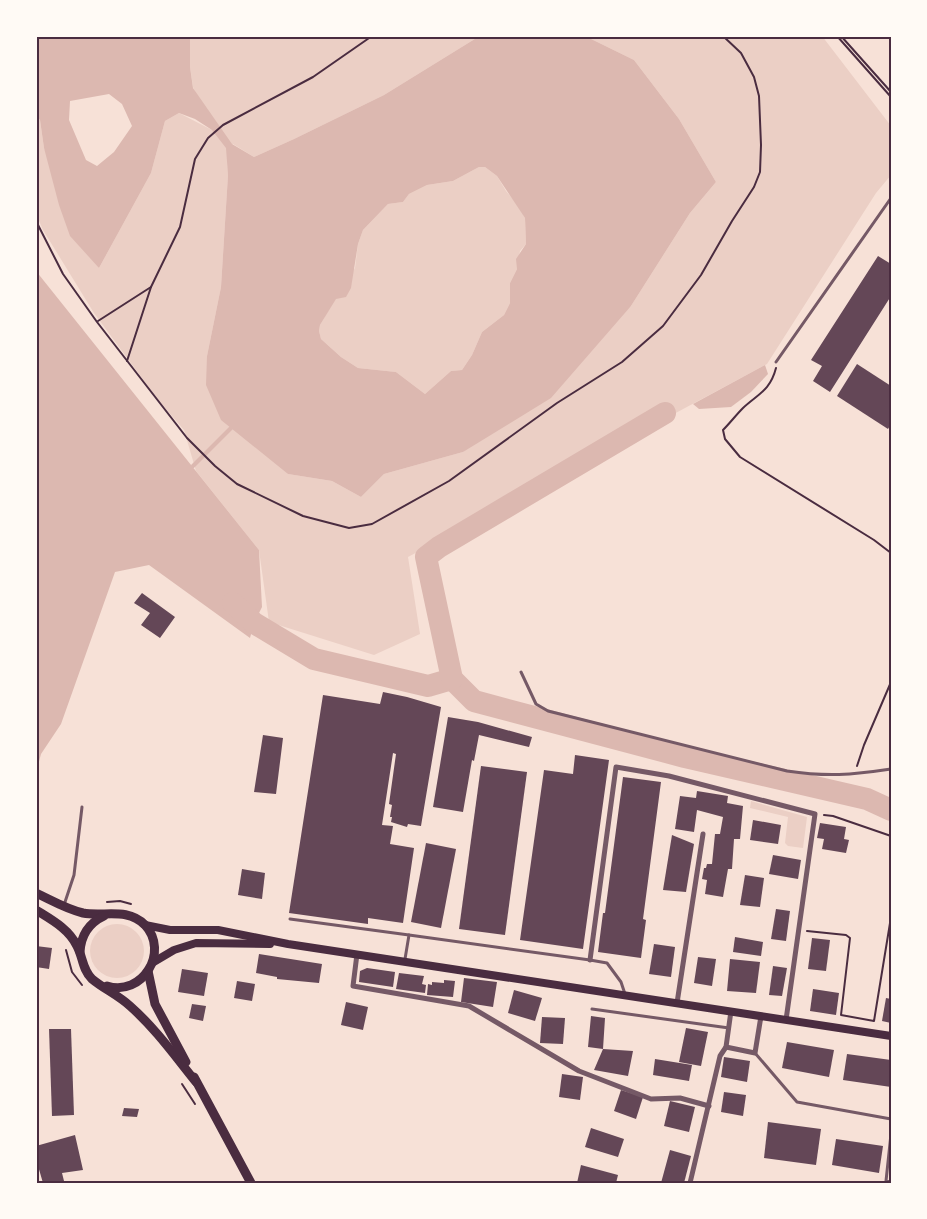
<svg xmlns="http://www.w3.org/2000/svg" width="927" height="1219" font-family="'Source Serif 4',serif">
<rect width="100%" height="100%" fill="#f7e1d7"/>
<g fill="#ebcfc5">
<polygon points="190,36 484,36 478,37 384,95 294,139 254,157 233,144 227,148 228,175 221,287 207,356 288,474 332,481 361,497 384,474 463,452 631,306 690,213 716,182 679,119 634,60 585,36 822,36 891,126 891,175 876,193 767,364 408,557 420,634 374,655 269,622 259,550 196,471 184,430 158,400 94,313 43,230 36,214 36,115 40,120 44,148 99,268 151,173 165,121 179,113 212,130 193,87 190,67"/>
<polygon points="479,167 485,167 497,176 506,191 518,205 525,218 526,244 520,251 517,269 510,283 510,303 504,315 482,332 472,355 462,370 451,371 425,394 396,372 358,368 341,357 321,339 319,331 320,325 331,306 355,268 358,244 363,230 388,204 403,202 409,194 427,185 453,181"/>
<polygon points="751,801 807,817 803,848 788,846 785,843 788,817 750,808"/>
<circle cx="117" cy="951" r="27"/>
</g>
<g fill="#dcb8b0" fill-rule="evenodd">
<path d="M36,36h154v31l3,21 39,56 22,13 40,-18 90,-44 94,-58 107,-1 49,24 45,59 37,63 -26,31 -59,93 -80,92 -88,54 -79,22 -23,23 -29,-16 -44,-7 -67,-54 -15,-35 1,-29 14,-69 7,-112 -2,-27 -14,-18 -17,-11 -16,-6 -14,8 -14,52 -52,95 -29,-32 -11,-31 -15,-57 -4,-28 -4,-5zM109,94l13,10 10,22 -18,26 -17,14 -11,-6 -17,-40 1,-19zM479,167h6l12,9 28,42 1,26 -10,15 1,10 -7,14v20l-6,12 -22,17 -10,23 -10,15 -11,1 -26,23 -29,-22 -38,-4 -17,-11 -20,-18 -2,-8 1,-6 16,-26 10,-2 5,-9 7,-44 5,-14 25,-26 15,-2 6,-8 18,-9 26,-4z"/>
<polygon points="36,271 259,550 262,607 254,623 250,638 149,565 115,572 61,724 41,754 36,773"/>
<polygon points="765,365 768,374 751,392 731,407 699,409 693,404"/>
</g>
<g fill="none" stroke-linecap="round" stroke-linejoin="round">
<polyline stroke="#dcb8b0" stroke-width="4" points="193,466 231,428"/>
<g stroke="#dcb8b0" stroke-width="22">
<polyline points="233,603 254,623 314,659 428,686 452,679 474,701 685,757 867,799 891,810"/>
<polyline points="452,679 426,557 439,547 665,413"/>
</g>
</g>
<g fill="#644757">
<polygon points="878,256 891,264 891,296 830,392 813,381 822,366 811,360"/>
<polygon points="857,364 891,386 891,424 888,429 837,396"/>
<polygon points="142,593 175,617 160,638 141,625 150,613 134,603"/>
<polygon points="383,692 407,697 441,707 421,826 408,824 407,827 391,822 392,817 390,817 392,805 389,804 396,754 393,753 382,825 393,826 390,844 414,848 403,923 368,918 368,924 289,913 323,695 380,704"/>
<polygon points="448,717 478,722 532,737 529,747 479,735 474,761 472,760 463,812 433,807"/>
<polygon points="263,735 283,738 276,794 254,792"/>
<polygon points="575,755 609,760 583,949 520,940 544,770 573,774"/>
<polygon points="481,766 527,772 505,935 459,929"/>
<polygon points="623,777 661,782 643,919 646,920 641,958 598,952 603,913 605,913"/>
<polygon points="697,791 728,796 727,803 743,806 740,839 734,839 732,869 728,869 723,897 705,894 707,880 702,879 704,868 706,868 707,864 712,864 715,834 720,834 723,817 697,810 694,832 675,829 680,796 696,798"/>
<polygon points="753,820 781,825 778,844 750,840"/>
<polygon points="820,823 846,827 844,839 849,840 846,853 822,849 824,839 817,838"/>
<polygon points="672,835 694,844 686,892 663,890"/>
<polygon points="426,843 456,849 441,928 411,922"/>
<polygon points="773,855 801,860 798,879 769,874"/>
<polygon points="242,869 265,873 262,899 238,895"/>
<polygon points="745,875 764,878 760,907 740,905"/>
<polygon points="776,909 790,911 786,941 771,939"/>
<polygon points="735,937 763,942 761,956 733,952"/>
<polygon points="812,938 830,940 826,971 808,969"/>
<polygon points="654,944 675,947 671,977 649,974"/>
<polygon points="36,946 52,948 49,969 36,967"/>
<polygon points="259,954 322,964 319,983 277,979 277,977 256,973"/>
<polygon points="698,957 716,959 712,986 694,983"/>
<polygon points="730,959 760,962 756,993 727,991"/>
<polygon points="773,966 787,968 782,996 769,995"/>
<polygon points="367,968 395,972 393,987 359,982 360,971"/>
<polygon points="182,969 208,973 204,996 178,992"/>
<polygon points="399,973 424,976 422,984 426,985 425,993 396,989"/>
<polygon points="464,978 497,982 493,1007 461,1002"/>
<polygon points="444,980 455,981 453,997 427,995 428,984 432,985 432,982 444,983"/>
<polygon points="237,981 255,984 252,1001 234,998"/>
<polygon points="813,989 839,993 836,1015 810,1011"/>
<polygon points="514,990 542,998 535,1021 508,1013"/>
<polygon points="886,998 891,999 891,1023 882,1021"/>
<polygon points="346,1002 368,1007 363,1030 341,1025"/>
<polygon points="192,1004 206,1006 203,1021 189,1018"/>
<polygon points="591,1016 605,1018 603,1049 633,1051 628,1076 594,1070 603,1049 588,1047"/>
<polygon points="542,1017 565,1018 563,1044 540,1043"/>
<polygon points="686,1028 708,1032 701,1066 679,1062"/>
<polygon points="49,1029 71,1029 74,1115 52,1116"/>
<polygon points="787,1042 834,1050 829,1077 782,1068"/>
<polygon points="847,1054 891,1060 891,1087 843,1080"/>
<polygon points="724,1057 750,1061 747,1082 721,1077"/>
<polygon points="655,1059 692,1065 689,1081 653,1075"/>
<polygon points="562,1074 583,1077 580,1100 559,1097"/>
<polygon points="621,1090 643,1097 636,1119 614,1111"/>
<polygon points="724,1092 746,1095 743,1116 721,1112"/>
<polygon points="670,1101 695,1107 689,1132 664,1126"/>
<polygon points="124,1108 139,1109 137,1117 122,1116"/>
<polygon points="768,1122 821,1129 816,1165 764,1158"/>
<polygon points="591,1128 624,1139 618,1157 585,1147"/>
<polygon points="75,1135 83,1170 62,1173 64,1181 43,1183 36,1159 36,1146"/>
<polygon points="836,1139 883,1146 879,1173 832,1165"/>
<polygon points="670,1150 691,1156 684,1183 661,1183"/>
<polygon points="581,1165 618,1175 616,1183 577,1183"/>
</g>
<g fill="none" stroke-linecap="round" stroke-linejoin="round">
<g stroke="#4a2c40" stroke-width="2">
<polyline points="837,36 891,97"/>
<polyline points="841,36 891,92"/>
<polyline points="36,221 63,274 97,322 187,438 215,466 237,484 303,516 349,528 372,524 449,481 557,403 622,362 663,326 701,275 732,221 754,187 760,172 761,145 759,96 754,77 741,53 723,36"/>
<polyline points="98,321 151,287"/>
<polyline points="127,361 151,287 180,227 195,159 208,138 223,125 313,77 372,36"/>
<path d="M776,368c-6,23 -18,26 -33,40 -7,7 -13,15 -20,22l2,9 15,18 134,83 17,13"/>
<polyline points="857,766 864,745 891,682"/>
<polyline points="824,815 833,816 891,836"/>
<polyline points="107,902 120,901 131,904"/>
<polyline points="807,931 846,935 850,938 841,1015 874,1021 891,917"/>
<polyline points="66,950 72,972 82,985"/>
<polyline points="182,1084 195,1104"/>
<polyline points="36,1175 38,1183"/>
</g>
<g stroke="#755966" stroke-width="3">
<polyline points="776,362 891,198"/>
<path d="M521,672l15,32 12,7 239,60c40,6 64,4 104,-2"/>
<polyline points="64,905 74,875 82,807"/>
<polyline points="290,919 409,935"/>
<polyline points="405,959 409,935 590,960 607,963 621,982 625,994"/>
<polyline points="592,1009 729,1028"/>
<polyline points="755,1053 797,1102 891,1119"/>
<polyline points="891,1134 886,1181 891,1182"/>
</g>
<g stroke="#755966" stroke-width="5">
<polyline points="357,954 353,986 469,1006 579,1071 651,1099 680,1098 709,1106"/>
<polyline points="590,960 616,767 669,776 815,814 786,1020"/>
<polyline points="677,1003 703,834"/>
<polyline points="726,1047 755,1053 761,1016"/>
<polyline points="690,1183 720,1056 726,1047 731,1011"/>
</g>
<g stroke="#4a2c40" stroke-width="8">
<polyline points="145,925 170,930 218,930 288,944 891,1036"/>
<polyline points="152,963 174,950 196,943 270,944"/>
</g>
<g stroke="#4a2c40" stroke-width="9">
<path d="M36,893c15,7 30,16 47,20 21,4 44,-6 62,12 25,27 -3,72 -38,61"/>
<path d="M36,910c16,10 33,19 41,36 6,11 5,23 15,33 12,10 26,16 38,27 25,22 45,50 66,76"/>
<path d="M80,952c1,-17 9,-29 24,-36"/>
<polyline points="148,971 155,1004 186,1062"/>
<polyline points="194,1077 251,1183"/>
</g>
</g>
<rect width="927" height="1219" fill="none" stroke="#fffaf5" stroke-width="75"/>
<rect x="38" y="38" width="852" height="1144" fill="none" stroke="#4a2c40" stroke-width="2"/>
</svg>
